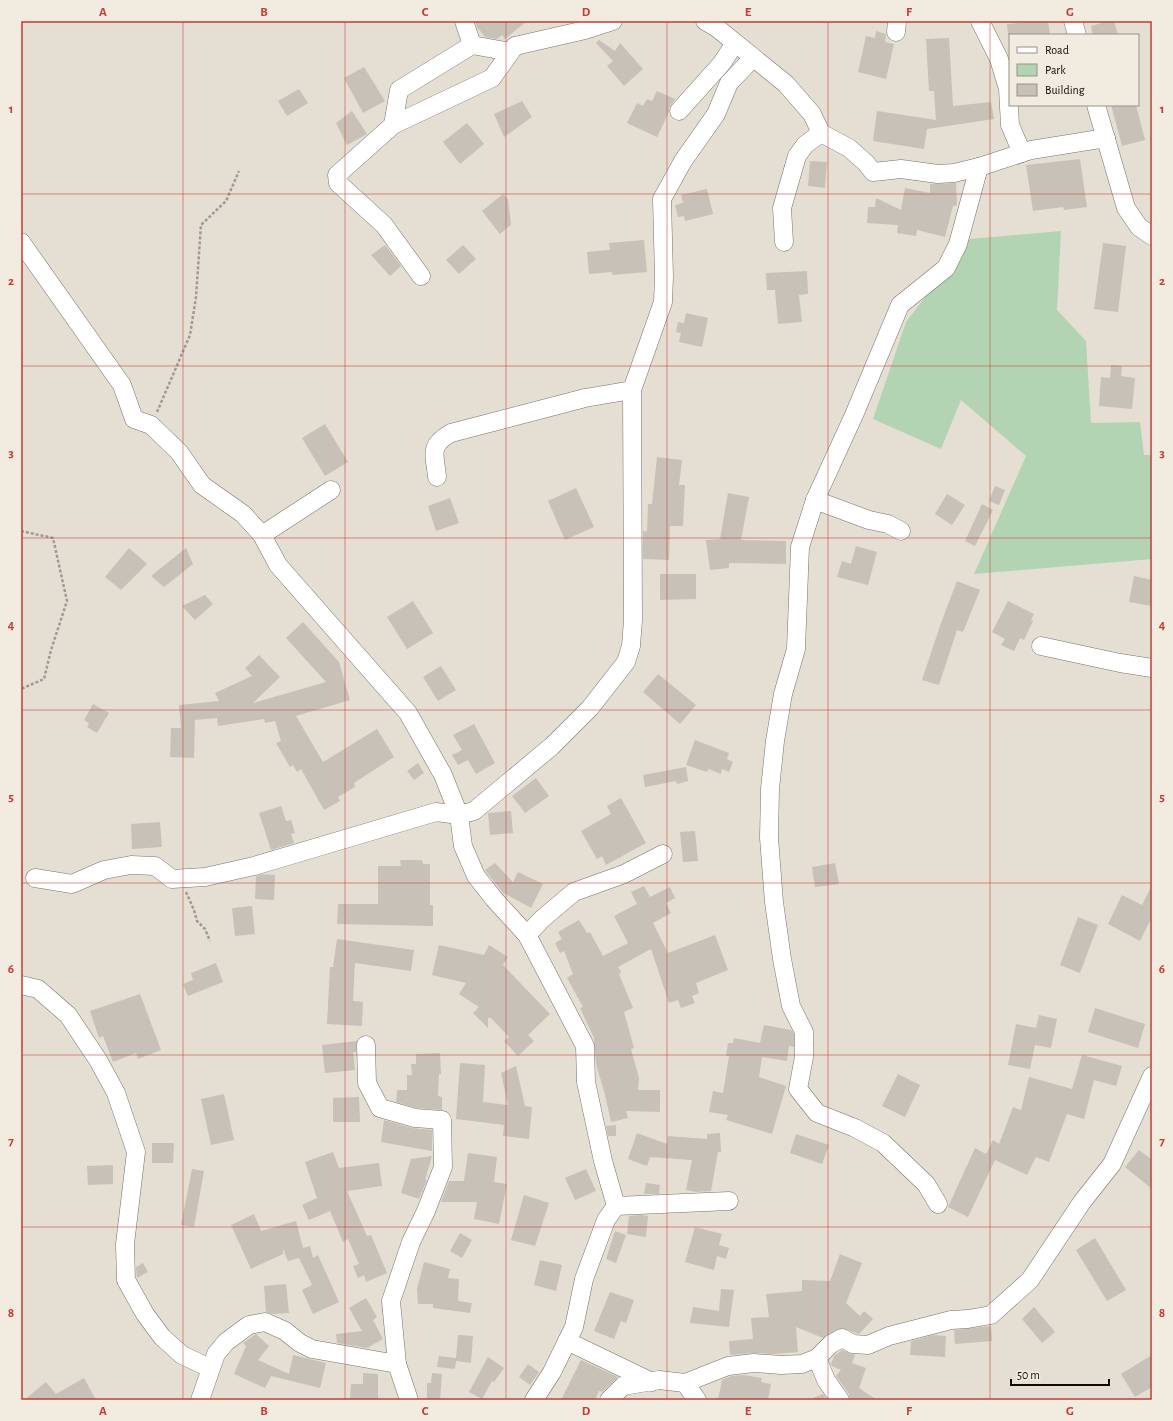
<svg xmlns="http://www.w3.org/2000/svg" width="1173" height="1421" font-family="'Alegreya Sans',sans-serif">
<rect width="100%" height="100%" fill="#e5ded3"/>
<polygon fill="#b3d4b3" points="1061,231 1057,310 1086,341 1091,423 1140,422 1144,455 1152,455 1152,559 974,574 1026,456 961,400 941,449 873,419 906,322 970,239"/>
<g fill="#c8c1b7">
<polygon points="475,21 527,21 505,39 502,35 497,39 485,37 477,27"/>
<polygon points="1038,21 1048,21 1050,35 1008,35 1007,24"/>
<polygon points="1109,21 1114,21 1118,35 1093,35 1091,26"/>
<polygon points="876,31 886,34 885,42 894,44 886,79 858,72 866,36 875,38"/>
<polygon points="949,38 953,106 991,102 994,119 927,129 924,149 873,141 877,111 936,120 934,91 929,91 926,39"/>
<polygon points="599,40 615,51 620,43 643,69 624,86 607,66 613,61 596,43"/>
<polygon points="364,67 385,101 363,113 344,78"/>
<polygon points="299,89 308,103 287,116 278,101"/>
<polygon points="657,91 675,99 669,108 669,112 657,137 627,123 637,103 643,106 647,99 652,101"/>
<polygon points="522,101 532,117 504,137 494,114"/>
<polygon points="1111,105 1136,105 1145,140 1122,146"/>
<polygon points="352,111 367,134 347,145 336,123"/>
<polygon points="467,123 484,144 460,164 443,142"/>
<polygon points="1080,159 1087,207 1064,210 1063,207 1033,211 1026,165"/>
<polygon points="810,161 827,162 825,188 808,186"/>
<polygon points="956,183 957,205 953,206 945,237 917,230 916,236 897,233 898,225 867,223 868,207 875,207 876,198 901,210 905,188 930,193 930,184"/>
<polygon points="707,189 713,214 685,221 684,216 678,217 675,205 683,203 681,195"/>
<polygon points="503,194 508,199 511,225 500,234 482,211"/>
<polygon points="644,240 647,272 612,275 612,272 589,274 587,252 610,250 609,243"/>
<polygon points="1103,243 1126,246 1118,312 1094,309"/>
<polygon points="385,245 401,266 390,276 371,255"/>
<polygon points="463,245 476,259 459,274 446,260"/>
<polygon points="807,271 808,294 799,295 802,322 778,324 775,290 767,290 766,273"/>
<polygon points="686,313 708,318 702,347 679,342 681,333 676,332 678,322 684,323"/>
<polygon points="1111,365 1122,366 1121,376 1135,378 1132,409 1099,406 1101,377 1110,378"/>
<polygon points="325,424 348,462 325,476 302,438"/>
<polygon points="657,457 682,460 679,485 685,485 683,526 670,526 669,560 643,559 643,531 647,531 648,504 652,504"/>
<polygon points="995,486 1005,490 999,505 989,501"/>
<polygon points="576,488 594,527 565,540 548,501"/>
<polygon points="728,493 749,497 741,540 786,541 786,564 729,563 729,568 710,570 706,540 720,539"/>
<polygon points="947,494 965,505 952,525 935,514"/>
<polygon points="450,498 459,523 436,531 428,506"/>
<polygon points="982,504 993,510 975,546 965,541"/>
<polygon points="856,546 877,552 868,585 837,577 842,561 851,564"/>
<polygon points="129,548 147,564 121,590 105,577"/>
<polygon points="186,548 193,564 164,587 151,576"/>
<polygon points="660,574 696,574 696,599 660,600"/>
<polygon points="1134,576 1152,580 1152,606 1129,602"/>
<polygon points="957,581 980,590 963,632 957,630 939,685 922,680 941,623"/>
<polygon points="205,595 213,604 195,620 182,606"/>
<polygon points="413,601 433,633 407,649 387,617"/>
<polygon points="1008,601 1034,614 1031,620 1033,621 1024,640 1020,638 1014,651 1001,645 1005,639 992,632"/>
<polygon points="303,622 339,662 350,700 296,716 323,762 377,729 394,757 354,783 355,787 338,797 340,801 324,810 301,769 297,772 293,765 290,767 276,743 281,741 275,721 265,723 264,719 218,726 217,718 195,720 194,758 170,757 171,728 181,728 179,705 219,701 215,693 252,676 245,668 259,655 280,677 253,703 326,682 286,638"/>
<polygon points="441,666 456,690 438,701 423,677"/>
<polygon points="658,674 696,705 680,724 643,692"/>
<polygon points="93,704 109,713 97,733 87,727 89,723 84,720"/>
<polygon points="474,724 495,763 476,774 468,760 458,765 452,755 462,750 453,735"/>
<polygon points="695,740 729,753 727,759 733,762 729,772 722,769 721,774 708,769 707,772 686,765"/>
<polygon points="418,763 424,773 414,780 407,771"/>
<polygon points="686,767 688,781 677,784 676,781 645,787 643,775"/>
<polygon points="536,778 549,796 525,813 512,796"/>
<polygon points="621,798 646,843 606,865 602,856 597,859 581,831 611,814 607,806"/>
<polygon points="281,806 286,821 291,820 295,833 291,834 294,843 271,850 259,813"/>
<polygon points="511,811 513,833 490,835 488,813"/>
<polygon points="160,822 162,847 132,849 131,824"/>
<polygon points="695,831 698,861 683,862 680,832"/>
<polygon points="400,860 422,860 423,864 430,864 430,905 433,905 433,926 337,924 338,904 378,904 378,866 401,866"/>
<polygon points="495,863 513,882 518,872 543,884 531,908 502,892 485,870"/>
<polygon points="835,863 839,884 815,887 812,867"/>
<polygon points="262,874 275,875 274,900 255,899 256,876"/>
<polygon points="1152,885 1152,917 1140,941 1108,924 1122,895 1142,905"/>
<polygon points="644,886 650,897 670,887 675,898 666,903 671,913 653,923 668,953 715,935 728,970 696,983 699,993 692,996 695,1003 681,1008 678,1000 669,1003 651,949 618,967 621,972 619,974 633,1008 624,1012 634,1048 631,1049 639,1078 638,1090 660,1090 660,1112 626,1111 628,1118 611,1122 605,1095 596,1064 594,1038 580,1008 583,1007 567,978 573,974 564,951 560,953 555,943 562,939 558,932 579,920 587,933 590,932 603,956 628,943 614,916 637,904 631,892"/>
<polygon points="252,906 255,934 235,936 232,908"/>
<polygon points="1078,917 1098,925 1080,973 1060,965"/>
<polygon points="337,939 414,950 411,971 355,963 353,1001 363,1002 362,1026 327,1024 330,967 333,967"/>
<polygon points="439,945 484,955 489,945 508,957 503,965 550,1014 528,1035 534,1041 518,1056 504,1041 509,1037 491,1018 488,1018 488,1028 473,1013 479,1007 459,994 466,983 432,975"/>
<polygon points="216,963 223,982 188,996 183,984 193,980 191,973"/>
<polygon points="140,994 161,1050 138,1059 136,1053 113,1062 103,1036 99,1038 90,1011"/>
<polygon points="1095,1008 1145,1024 1138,1048 1088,1032"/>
<polygon points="1039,1015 1057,1019 1051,1048 1035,1045 1030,1069 1008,1065 1016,1024 1036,1028"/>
<polygon points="764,1025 791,1030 794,1034 794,1047 789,1046 787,1061 762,1057 759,1077 786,1086 772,1134 726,1120 728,1115 709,1112 713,1091 723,1093 729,1056 726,1056 728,1043 733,1043 734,1038 760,1043"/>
<polygon points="357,1041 356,1052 353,1052 355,1070 325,1073 322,1045"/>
<polygon points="440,1053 441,1074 439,1074 438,1096 442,1097 442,1110 417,1108 396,1102 397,1090 407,1090 407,1075 412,1075 411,1064 416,1064 416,1054"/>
<polygon points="1082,1055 1122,1066 1116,1086 1094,1080 1084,1119 1067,1114 1049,1162 1036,1157 1027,1175 995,1160 968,1217 948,1207 975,1148 986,1154 993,1140 999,1144 1013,1107 1021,1110 1029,1077 1072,1089"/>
<polygon points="460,1063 485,1065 483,1102 508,1105 501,1073 516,1066 525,1106 532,1107 529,1139 503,1136 504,1125 456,1119"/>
<polygon points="898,1074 920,1085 905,1117 882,1106"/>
<polygon points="224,1094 234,1140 211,1145 201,1099"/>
<polygon points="359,1097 360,1122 333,1122 333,1098"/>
<polygon points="384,1120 412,1128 432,1130 432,1151 381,1142"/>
<polygon points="616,1125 616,1136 608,1136 606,1126"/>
<polygon points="637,1133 667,1144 668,1136 707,1139 707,1134 720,1133 721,1152 718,1152 711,1191 696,1192 686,1190 692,1160 650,1157 647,1166 628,1159"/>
<polygon points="796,1134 829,1145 822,1164 790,1153"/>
<polygon points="152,1143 174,1143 173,1163 152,1163"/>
<polygon points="1139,1150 1152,1160 1152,1189 1125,1167"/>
<polygon points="333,1152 339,1168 379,1163 382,1186 347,1191 367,1236 371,1235 387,1273 366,1282 364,1275 358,1278 353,1266 359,1264 348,1239 343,1242 330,1211 309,1220 302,1205 317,1198 305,1162"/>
<polygon points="468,1153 497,1157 494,1182 507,1184 499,1224 474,1219 477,1202 441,1202 449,1181 464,1181"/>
<polygon points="432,1156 425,1180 427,1180 419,1199 401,1193 411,1159"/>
<polygon points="113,1165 113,1184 88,1185 87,1166"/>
<polygon points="192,1169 204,1171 194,1227 181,1225"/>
<polygon points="586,1169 596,1191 575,1200 565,1178"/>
<polygon points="646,1183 660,1185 659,1194 644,1194"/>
<polygon points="524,1195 549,1203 535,1246 511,1240"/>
<polygon points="254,1214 261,1231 296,1221 303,1248 310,1246 313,1258 318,1255 339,1302 313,1314 302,1290 312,1285 299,1258 288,1261 283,1249 283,1254 251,1269 231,1225"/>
<polygon points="641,1215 648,1216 646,1237 627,1234 629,1216"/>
<polygon points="695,1227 722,1234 719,1245 729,1248 726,1259 717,1256 714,1270 685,1262"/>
<polygon points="615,1231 626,1235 616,1263 606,1259"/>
<polygon points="460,1233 472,1240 462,1258 450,1251"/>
<polygon points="1095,1238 1126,1290 1107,1301 1076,1250"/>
<polygon points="840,1254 862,1263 846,1303 860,1316 864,1311 873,1319 859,1334 842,1328 823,1338 796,1327 798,1352 775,1354 753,1353 730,1355 729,1341 753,1339 751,1318 769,1317 766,1294 802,1291 802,1280 830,1281"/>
<polygon points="540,1260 562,1265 556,1291 534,1285"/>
<polygon points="424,1262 450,1269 448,1278 459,1279 458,1301 472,1303 470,1313 433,1308 433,1304 418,1304 417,1289"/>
<polygon points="143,1263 148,1272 137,1278 136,1267"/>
<polygon points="286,1284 289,1313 273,1314 266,1312 264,1286"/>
<polygon points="721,1289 734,1290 729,1327 690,1323 693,1307 719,1311"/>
<polygon points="610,1292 634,1300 626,1323 621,1321 614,1339 594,1331"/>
<polygon points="366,1298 377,1317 373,1320 383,1339 367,1348 337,1343 336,1334 362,1331 349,1308"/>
<polygon points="1034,1307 1055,1332 1042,1343 1022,1319"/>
<polygon points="991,1326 992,1341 955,1344 954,1330"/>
<polygon points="256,1334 269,1346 258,1360 289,1374 293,1355 326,1363 320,1388 271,1376 265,1388 234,1374 246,1346 243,1343"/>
<polygon points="458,1335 473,1336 471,1363 456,1361 455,1369 437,1367 439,1356 456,1358"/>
<polygon points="933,1335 946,1336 945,1357 910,1355 911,1341"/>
<polygon points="842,1350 855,1355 852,1363 866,1368 859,1388 877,1400 850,1400 849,1394 836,1376 841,1370 832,1366 831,1364 834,1356"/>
<polygon points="1152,1355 1152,1387 1135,1397 1121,1374"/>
<polygon points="488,1357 504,1368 494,1382 492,1381 482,1399 469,1392"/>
<polygon points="581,1360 618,1377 602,1392 599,1391 595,1400 561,1400"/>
<polygon points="528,1364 539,1372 530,1385 519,1377"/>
<polygon points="363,1373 378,1374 378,1400 350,1400 351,1384 363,1384"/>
<polygon points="432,1373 442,1374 440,1400 427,1400 427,1383 431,1383"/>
<polygon points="744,1375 762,1378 761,1382 771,1384 768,1400 718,1400 722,1380 731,1376"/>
<polygon points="84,1378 96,1400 24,1400 46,1382 56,1394"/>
<polygon points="823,1394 827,1400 811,1400 811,1399"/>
</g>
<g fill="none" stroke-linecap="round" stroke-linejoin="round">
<g stroke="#787269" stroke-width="19">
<g id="minor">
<polyline points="464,21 472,45 510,52"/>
<polyline points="705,21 717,28 786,84 812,114 821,133 849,148 866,163 873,172 901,169 938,174 954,173 979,167 1031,150 1106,138"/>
<polyline points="980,21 999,59 1008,89 1010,125 1022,153"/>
<polyline points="1073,21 1077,35"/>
<polyline points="896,32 897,21"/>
<polyline points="1096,105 1126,208 1139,227 1152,236"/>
<polyline points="679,111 722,63 735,43"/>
<polyline points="393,125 492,78 515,46 585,30 613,21"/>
<polyline points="21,242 122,385 134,419 151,425 179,452 202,485 243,514 262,535 278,565 408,713 443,775 459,815 463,846 476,876 494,899 527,935 585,1046 586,1082 603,1161 616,1206 606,1220 584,1279 574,1327 552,1372 534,1400"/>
<polyline points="784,242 782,208 797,156 805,145 821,133"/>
<polyline points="421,276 384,225 338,183 337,175 393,125 399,90 472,45"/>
<path d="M437,477c-2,-23 -9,-31 14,-44l134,-35 47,-8"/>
<polyline points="815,500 869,520 888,524 901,531"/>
<polyline points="262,535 331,490"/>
<polyline points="1041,646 1120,663 1152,668"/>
<polyline points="35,878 72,884 104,870 131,865 155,866 172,879 205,877 254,866 436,812 459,815 474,811 552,746 590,708 626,662 631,646 633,620 632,390 663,302 664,277 662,199 683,161 716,114 729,83 753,58"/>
<polyline points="527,935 542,919 574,892 624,874 663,854"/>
<polyline points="21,985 38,989 68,1015 98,1060 116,1093 136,1152 125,1244 126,1280 145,1314 162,1337 182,1355 210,1368"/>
<polyline points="366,1045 367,1083 380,1108 415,1118 442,1120 443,1167 426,1211 411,1242 391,1301 397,1364 409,1400"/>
<polyline points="938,1204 926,1184 883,1143 855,1128 817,1113 798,1089 804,1057 804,1032 791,1006 782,959 774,902 769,838 770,789 775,741 783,694 796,649 800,547 815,500 854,415 900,305 946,268 958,244 979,167"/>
<polyline points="616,1206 729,1201"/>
<polyline points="567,1341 652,1382"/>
<polyline points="817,1358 826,1380 840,1400"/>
<polyline points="685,1383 697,1400"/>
<polyline points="200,1400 216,1354 226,1342 249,1325 265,1322 285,1331 300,1343 312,1349 397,1364"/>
<polyline points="609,1400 623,1386 659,1380 685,1383 728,1366 754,1363 781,1365 802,1364 817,1358 831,1344 842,1338 853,1344 868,1345 889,1336 951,1320 968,1319 991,1315 1030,1280 1082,1202 1112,1164 1152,1076"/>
</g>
</g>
<g stroke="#a09a92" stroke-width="2.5" stroke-dasharray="3 2" stroke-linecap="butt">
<polyline points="157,412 190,335 196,297 201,225 226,201 239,171"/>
<polyline points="21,531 53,538 67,601 51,650 44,679 21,689"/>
<polyline points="186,892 194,910 197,921 205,929 210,941"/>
</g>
<use href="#minor" stroke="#fff" stroke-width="18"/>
</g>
<path fill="none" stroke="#c83a33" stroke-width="1" stroke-opacity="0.55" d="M183,21v1379M345,21v1379M506,21v1379M667,21v1379M828,21v1379M990,21v1379M21,194h1131M21,366h1131M21,538h1131M21,710h1131M21,883h1131M21,1055h1131M21,1227h1131"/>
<rect width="1173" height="1421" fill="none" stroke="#f2ebe0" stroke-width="44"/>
<rect x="1009" y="34" width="130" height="72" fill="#f2ebe0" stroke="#97928a"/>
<rect x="1017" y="47" width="20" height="6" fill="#ffffff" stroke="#97928a"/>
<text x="1045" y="54" font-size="12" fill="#0e0c09">Road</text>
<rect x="1017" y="64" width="20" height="12" fill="#b3d4b3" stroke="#97928a"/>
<text x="1045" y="74" font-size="12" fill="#0e0c09">Park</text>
<rect x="1017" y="84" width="20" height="12" fill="#c8c1b7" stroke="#97928a"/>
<text x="1045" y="94" font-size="12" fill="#0e0c09">Building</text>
<path d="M1011 1379v6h98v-6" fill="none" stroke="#0e0c09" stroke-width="2"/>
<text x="1017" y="1379" font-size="12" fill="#0e0c09" stroke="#f2ebe0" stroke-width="3" paint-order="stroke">50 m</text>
<rect x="22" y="22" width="1129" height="1377" fill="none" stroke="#c83a33" stroke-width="1.5"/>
<g font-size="13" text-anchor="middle" font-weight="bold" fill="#c83a33">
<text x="103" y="16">A</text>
<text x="264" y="16">B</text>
<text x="425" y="16">C</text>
<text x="586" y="16">D</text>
<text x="748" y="16">E</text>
<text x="909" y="16">F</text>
<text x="1070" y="16">G</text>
<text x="11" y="113">1</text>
<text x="1162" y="113">1</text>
<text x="11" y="285">2</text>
<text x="1162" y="285">2</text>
<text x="11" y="457">3</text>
<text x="1162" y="457">3</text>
<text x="11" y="629">4</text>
<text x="1162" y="629">4</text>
<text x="11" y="801">5</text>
<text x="1162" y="801">5</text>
<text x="11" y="973">6</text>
<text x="1162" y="973">6</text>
<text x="11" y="1145">7</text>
<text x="1162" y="1145">7</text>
<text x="11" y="1317">8</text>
<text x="1162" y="1317">8</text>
<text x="103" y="1415">A</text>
<text x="264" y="1415">B</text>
<text x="425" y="1415">C</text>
<text x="586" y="1415">D</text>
<text x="748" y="1415">E</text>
<text x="909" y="1415">F</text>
<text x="1070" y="1415">G</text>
</g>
</svg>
